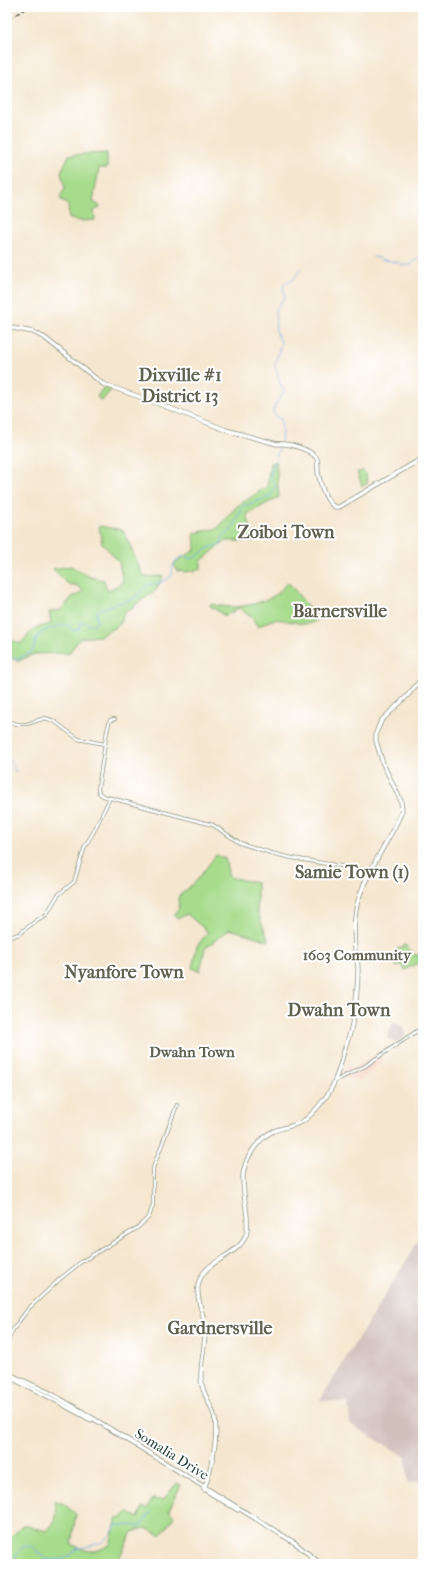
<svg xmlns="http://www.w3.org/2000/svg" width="430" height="1571" font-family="'IM FELL French Canon',serif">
<rect width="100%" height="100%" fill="#fff"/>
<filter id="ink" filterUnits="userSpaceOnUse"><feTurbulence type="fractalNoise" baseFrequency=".025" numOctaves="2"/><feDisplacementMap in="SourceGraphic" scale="8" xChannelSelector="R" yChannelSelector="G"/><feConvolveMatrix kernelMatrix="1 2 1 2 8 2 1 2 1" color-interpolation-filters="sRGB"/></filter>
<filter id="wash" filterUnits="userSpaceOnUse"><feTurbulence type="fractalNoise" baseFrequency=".012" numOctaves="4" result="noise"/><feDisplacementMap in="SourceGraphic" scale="16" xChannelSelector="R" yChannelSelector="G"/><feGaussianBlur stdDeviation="0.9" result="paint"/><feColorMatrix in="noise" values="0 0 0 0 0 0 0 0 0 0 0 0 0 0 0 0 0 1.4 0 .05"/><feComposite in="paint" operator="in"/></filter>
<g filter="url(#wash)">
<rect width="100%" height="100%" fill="#f5e6cf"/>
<g fill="#f5d3c1">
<polygon points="7,1000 11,1001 11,1017 7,1016"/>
<polygon points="377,1053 383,1060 361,1080 337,1076 350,1066 355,1067"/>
</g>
<g fill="#d1c0bc">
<polygon points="393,1022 404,1027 406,1036 397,1043 387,1038"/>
<polygon points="419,1240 423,1242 423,1480 408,1483 406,1457 350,1424 348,1403 320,1400"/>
</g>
<g fill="#a7dc8d" stroke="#638c60">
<polygon points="107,153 107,168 99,168 93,202 99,205 100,207 94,211 95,220 81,221 69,219 68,205 62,201 60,197 65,189 61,172 69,155"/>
<polygon points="105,385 111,390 102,401 97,397"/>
<polygon points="276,461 279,497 247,514 254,541 225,541 201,561 201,569 186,572 177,571 174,563 195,550 194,533 218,528 237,506 267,487 270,463"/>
<polygon points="363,471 366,474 367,484 362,486 357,472"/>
<polygon points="99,526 123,530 144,577 163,576 156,590 123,614 120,624 100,636 80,638 69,653 34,654 19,661 7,657 7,637 20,644 35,628 51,624 49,612 61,610 72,597 83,592 79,586 68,584 53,569 71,566 90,577 104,580 107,591 123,582 119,562 102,543"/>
<path d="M288,582l30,37c-12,12 -30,-2 -46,1 -4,1 -10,5 -14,7l-6,-9 -13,-10 -14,8 -16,-11 3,-1c20,6 45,2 63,-9 5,-3 9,-9 13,-13z"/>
<polygon points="216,855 225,858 229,877 257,883 257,911 269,941 230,929 205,948 200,971 192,968 197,946 208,932 187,914 177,919 174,914 179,908 178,897 197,880"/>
<polygon points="406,945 409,950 412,951 413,955 419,955 423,960 405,970 401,964 397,967 392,960 397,956 396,951 398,951 397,949"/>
<path d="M177,1483l4,2 -12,25 5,7 -13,18 -16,-7 -13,4 -16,32h-86c-7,-4 -15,0 -23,0v-23l16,-16 24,6c10,-12 12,-16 7,-31l10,4 12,10 -5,30c17,8 21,10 39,1l7,-28 4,2 6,-7 11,6 5,-11 4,2 5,-10 11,1z"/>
</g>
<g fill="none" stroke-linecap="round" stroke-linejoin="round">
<g stroke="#7faee9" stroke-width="1">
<path d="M373,257l7,1 2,2c6,-1 10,3 16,2l3,3h10l2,-4 7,-2 3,-4"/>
<polyline points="281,442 282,431 281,419 276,417 273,412 275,405 284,391 280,384 275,365 281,343 276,331 275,310 285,297 283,284 294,279 301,268"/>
<path d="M7,658h13l12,-6c2,-5 3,-11 6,-16 5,-7 21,-10 30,-11l5,6 6,-2 1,-6 5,-1 3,3 5,-1 4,-2 -1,-9 4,-4 35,-11 12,-13 13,-2 12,-7c0,-11 1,-15 11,-20 13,6 13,-1 24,-7 4,-2 8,-3 13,-5 3,-9 3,-6 9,-12 6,-7 11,-18 14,-26l27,-9 6,-12 -6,-8 10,-32"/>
<polyline points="7,756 16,772"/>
<path d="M7,1564l5,-2 10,-15 10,-1 14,14c12,0 24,0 30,-11 20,-5 30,-3 40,-24l25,1 11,-15"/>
</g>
</g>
</g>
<g filter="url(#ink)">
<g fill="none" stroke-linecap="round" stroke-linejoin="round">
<g stroke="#8a9282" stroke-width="4">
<g id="minor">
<polyline points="115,719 110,720 107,731 98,789 99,793 103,796 213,825 240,843 271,853 292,858 371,871"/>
<polyline points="7,721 17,724 27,724 45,718 54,721 78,739 105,744"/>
<polyline points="7,938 19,934 37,920 46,915 58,895 74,882 85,846 93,833 110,798"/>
<polyline points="335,1081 365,1066 423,1027"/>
<polyline points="7,1344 12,1331 28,1309 60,1279 81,1262 137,1228 149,1217 153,1205 153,1168 177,1105"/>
</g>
</g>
<g stroke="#8a9282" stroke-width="5">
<g id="major">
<path d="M7,327l26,5 12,6 58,46 51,18 72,28 51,14c10,-1 35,5 40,15 1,4 1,9 1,13 2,10 7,30 17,35h4l84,-49"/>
<polyline points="7,1373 50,1393 81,1411 295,1543 321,1564"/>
<polyline points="7,1376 49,1397 91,1420"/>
<path d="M204,1490c7,-22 17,-57 9,-78 -4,-11 -11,-20 -12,-32 -1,-18 5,-35 4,-53 -1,-13 -9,-27 -7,-41 4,-27 40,-28 48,-51 2,-5 1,-12 1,-18 -3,-33 -12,-47 12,-75 13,-15 24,-12 40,-19 10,-3 28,-26 33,-36 5,-10 8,-21 11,-32 2,-9 6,-17 8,-26 4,-19 7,-40 7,-60 0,-6 -2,-12 -3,-19 -1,-13 -1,-28 1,-41 6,-30 29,-62 42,-89l4,-9 -1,-10 -18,-37 -7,-23v-8l5,-12 27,-26 15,-18"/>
<polyline points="207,1491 238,1510"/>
<polyline points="310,1557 317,1564"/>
</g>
</g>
<use href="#minor" stroke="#fff" stroke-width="2.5"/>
<use href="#major" stroke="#fff" stroke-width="3.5"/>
<polyline stroke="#1f3d34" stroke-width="1" stroke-dasharray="6 3" stroke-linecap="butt" points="7,20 29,7"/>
</g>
</g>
<g text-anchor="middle" stroke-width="4" stroke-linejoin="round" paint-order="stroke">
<g font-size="14" fill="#1f3d34" stroke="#fff">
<text transform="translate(172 1454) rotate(32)" y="5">Somalia Drive</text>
</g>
<g font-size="15" font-weight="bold" fill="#606151" stroke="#fff">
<text x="357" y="960">1603 Community</text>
<text x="192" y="1057">Dwahn Town</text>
</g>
<g font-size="18" font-weight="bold" fill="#606151" stroke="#fff">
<text x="180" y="381">Dixville #1<tspan x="180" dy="21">District 13</tspan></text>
<text x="286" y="538">Zoiboi Town</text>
<text x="340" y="617">Barnersville</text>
<text x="352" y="878">Samie Town (1)</text>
<text x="124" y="978">Nyanfore Town</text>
<text x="339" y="1016">Dwahn Town</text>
<text x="220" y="1334">Gardnersville</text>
</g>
</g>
<rect width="430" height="1571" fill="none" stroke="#fff" stroke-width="24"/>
</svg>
